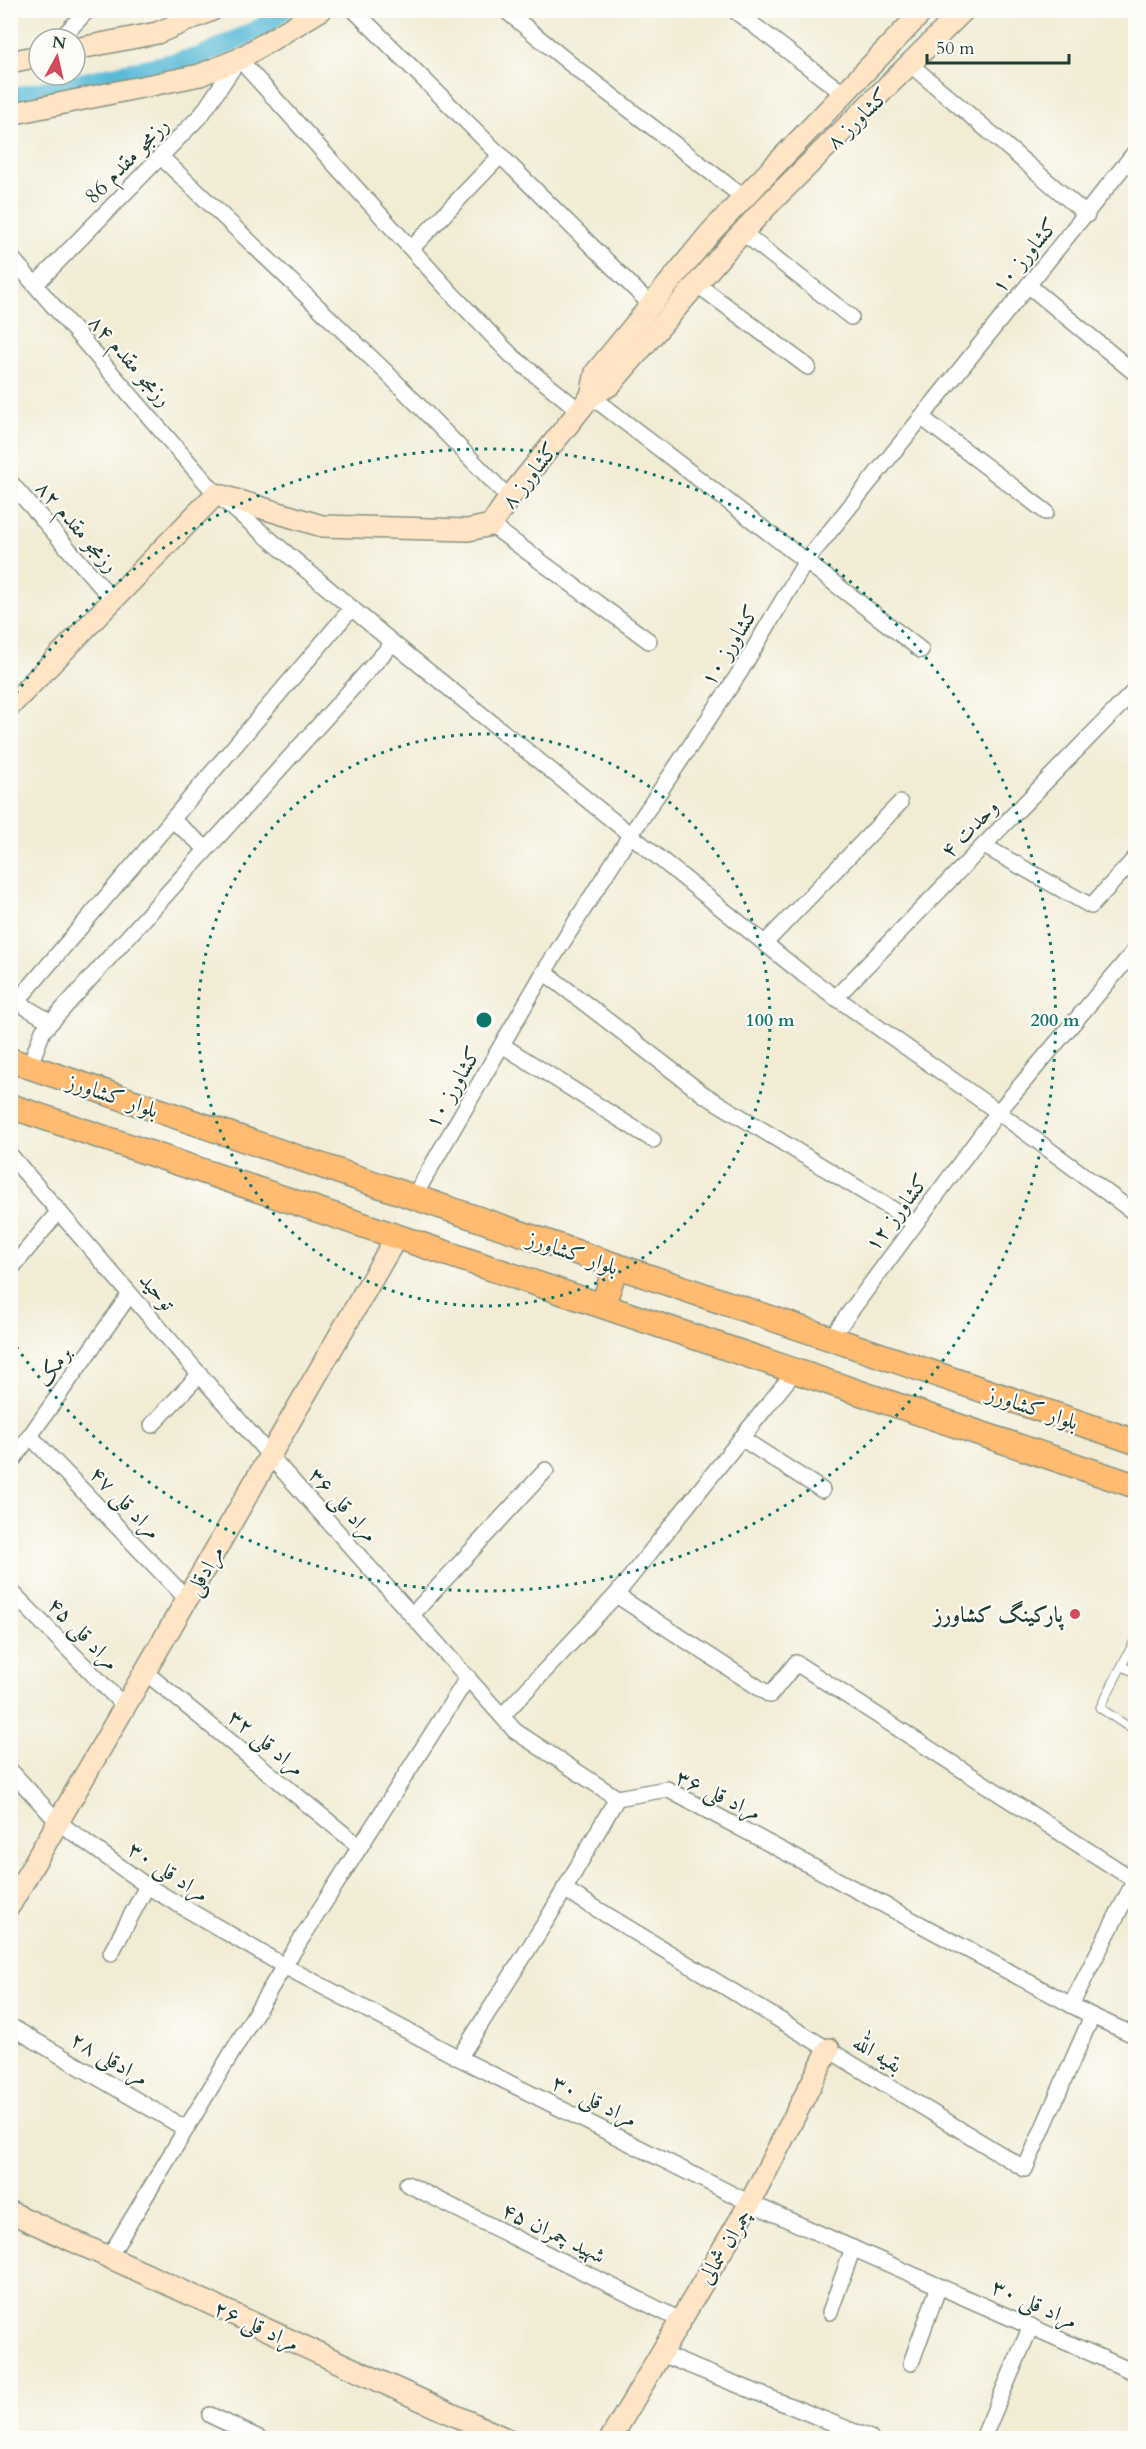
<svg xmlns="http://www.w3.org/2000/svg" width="1146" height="2449" font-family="Cardo,Amiri,serif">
<rect width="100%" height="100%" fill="#fdfcf7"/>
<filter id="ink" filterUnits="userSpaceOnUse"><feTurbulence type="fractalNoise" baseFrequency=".0167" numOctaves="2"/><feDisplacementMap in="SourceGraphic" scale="12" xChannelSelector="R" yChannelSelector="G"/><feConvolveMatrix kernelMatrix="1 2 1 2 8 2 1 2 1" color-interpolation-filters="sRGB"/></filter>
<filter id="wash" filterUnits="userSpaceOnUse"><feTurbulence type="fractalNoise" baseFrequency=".008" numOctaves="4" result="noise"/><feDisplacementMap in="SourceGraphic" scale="24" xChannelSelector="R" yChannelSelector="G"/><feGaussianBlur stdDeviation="1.35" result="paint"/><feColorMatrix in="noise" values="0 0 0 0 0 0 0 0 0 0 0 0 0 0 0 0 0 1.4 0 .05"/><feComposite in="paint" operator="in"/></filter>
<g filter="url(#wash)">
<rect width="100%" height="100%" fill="#f2ecd5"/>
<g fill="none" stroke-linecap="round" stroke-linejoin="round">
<polyline stroke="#59bad7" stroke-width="20" points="10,98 200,57 263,27 284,10"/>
</g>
</g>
<g filter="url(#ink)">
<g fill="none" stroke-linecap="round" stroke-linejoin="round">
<g stroke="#889484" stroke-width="10">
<g id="lane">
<polyline points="1136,1638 1100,1708 1136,1732"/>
<polyline points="1122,1666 1136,1673"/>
</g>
</g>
<g stroke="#889484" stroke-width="18">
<g id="street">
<polyline points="354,10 651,305"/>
<polyline points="505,10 573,66 743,197"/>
<polyline points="734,10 844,94"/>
<polyline points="60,39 88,10"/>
<polyline points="911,65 1087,215"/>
<polyline points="161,157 386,372 509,498"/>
<polyline points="742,232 851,317"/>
<polyline points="412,248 501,155"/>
<polyline points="10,256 216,494 393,643 804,975 998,1112 1136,1214"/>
<polyline points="36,284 202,114 239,59 453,295 512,356 580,411"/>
<polyline points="698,285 808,367"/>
<polyline points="1028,285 1136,374"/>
<polyline points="591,396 921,650"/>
<polyline points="921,417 1046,512"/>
<polyline points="10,482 112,599"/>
<polyline points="491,525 649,641"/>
<polyline points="172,820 207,849"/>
<polyline points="984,846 1091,906 1136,857"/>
<polyline points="765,943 900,803"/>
<polyline points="544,972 703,1094 915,1223"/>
<polyline points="835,998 1136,689"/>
<polyline points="17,1002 51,1022"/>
<polyline points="10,1010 352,608"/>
<polyline points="502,1045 653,1140"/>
<polyline points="29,1067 43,1031 393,643"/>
<polyline points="10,1155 270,1456 515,1731 617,1798 667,1789 1092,2016 1136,2036"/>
<polyline points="413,1198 544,972 631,834 740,672 806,561 1136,151"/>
<polyline points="10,1270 59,1211"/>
<polyline points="830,1339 998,1112 1136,949"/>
<polyline points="152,1425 200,1374"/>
<polyline points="31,1437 187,1599"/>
<polyline points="741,1438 822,1490"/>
<polyline points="10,1464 130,1294"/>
<polyline points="10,1590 125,1707"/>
<polyline points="616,1595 770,1695 796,1663 1134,1880"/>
<polyline points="412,1615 546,1470"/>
<polyline points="145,1672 360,1847"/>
<polyline points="502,1716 616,1595 795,1371"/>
<polyline points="10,1770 58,1822 147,1886 284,1966 459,2058 750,2203 1136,2373"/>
<polyline points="564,1889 1025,2169 1092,2016"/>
<polyline points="111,1953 147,1886"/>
<polyline points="1071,2005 1136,1878"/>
<polyline points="10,2026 186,2129"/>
<polyline points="459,2058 548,1918 617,1798"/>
<polyline points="407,2184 680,2320"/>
<polyline points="109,2257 284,1966 468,1677"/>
<polyline points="830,2312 853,2248"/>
<polyline points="661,2354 870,2438"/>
<polyline points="911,2363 939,2286"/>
<polyline points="210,2415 259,2438"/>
<polyline points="983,2438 1031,2326"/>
</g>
</g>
<g stroke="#889484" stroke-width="24">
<g id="secondary">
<polyline points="75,49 157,33 212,10"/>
<polyline points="10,62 39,56"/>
<polyline points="10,114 200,75 239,59 321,10"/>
<polyline points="591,396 596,372 711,232 924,10"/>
<polyline points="10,706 216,494 322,526 468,530 491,525 509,498 591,396 610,385 727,249 767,206 964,10"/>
<polyline points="10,1905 397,1236"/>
<polyline points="10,2212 504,2438"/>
<polyline points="611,2438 750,2203 829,2049"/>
</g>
</g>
<g stroke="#889484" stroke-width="27">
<g id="primary">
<polyline points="10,1060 1136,1442"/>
<polyline points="10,1106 1136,1486"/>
<polyline points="603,1305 616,1266"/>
</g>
</g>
<use href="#lane" stroke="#fff" stroke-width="8"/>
<use href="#street" stroke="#fff" stroke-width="15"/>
<use href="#secondary" stroke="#ffe4c6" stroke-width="21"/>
<use href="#primary" stroke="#febb71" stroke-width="24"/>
</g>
</g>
<g fill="none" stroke="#0f766e" stroke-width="3" stroke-dasharray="3 6">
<circle cx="484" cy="1020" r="286"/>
<path d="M11 701A571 571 0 1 1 11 1339"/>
</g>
<circle fill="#d1495b" stroke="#fdfcf7" stroke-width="2" cx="1075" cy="1614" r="6"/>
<g text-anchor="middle" stroke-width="4.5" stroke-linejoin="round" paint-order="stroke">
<g font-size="22" fill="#1f3d34" stroke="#fdfcf7">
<text transform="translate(857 118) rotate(-44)" y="8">کشاورز ۸</text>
<text transform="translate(126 160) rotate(-46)" y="8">رزمجو مقدم 86</text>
<text transform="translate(1024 255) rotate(-50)" y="8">کشاورز ۱۰</text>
<text transform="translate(131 360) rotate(49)" y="8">رزمجو مقدم ۸۴</text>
<text transform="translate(529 475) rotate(-52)" y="8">کشاورز ۸</text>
<text transform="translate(78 526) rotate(49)" y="8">رزمجو مقدم ۸۲</text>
<text transform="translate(729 645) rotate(-58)" y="8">کشاورز ۱۰</text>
<text transform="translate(969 828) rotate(-46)" y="8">وحدت ۴</text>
<text transform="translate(452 1087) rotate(-60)" y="8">کشاورز ۱۰</text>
<text transform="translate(113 1095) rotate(19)" y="8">بلوار کشاورز</text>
<text transform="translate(896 1212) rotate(-53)" y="8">کشاورز ۱۲</text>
<text transform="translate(573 1252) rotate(19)" y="8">بلوار کشاورز</text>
<text transform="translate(158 1291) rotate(49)" y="8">توحید</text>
<text transform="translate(53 1366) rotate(-55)" y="8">برمک</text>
<text transform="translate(1033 1407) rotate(19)" y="8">بلوار کشاورز</text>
<text transform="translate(126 1502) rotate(46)" y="8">مراد قلی ۴۷</text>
<text transform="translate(344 1504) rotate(48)" y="8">مراد قلی ۳۶</text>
<text transform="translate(204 1570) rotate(-60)" y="8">مرادقلی</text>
<text transform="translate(84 1633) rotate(46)" y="8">مراد قلی ۴۵</text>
<text transform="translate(267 1742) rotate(39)" y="8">مراد قلی ۳۲</text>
<text transform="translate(719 1794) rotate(25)" y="8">مراد قلی ۳۶</text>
<text transform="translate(169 1871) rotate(33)" y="8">مراد قلی ۳۰</text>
<text transform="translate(878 2053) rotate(31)" y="8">بقیه الله</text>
<text transform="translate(110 2058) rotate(30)" y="8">مرادقلی ۲۸</text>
<text transform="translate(595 2100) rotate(26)" y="8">مراد قلی ۳۰</text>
<text transform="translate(554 2232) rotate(26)" y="8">شهید چمران ۴۵</text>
<text transform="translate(724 2246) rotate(-59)" y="8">چمران شمالی</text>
<text transform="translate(1035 2303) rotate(24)" y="8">مراد قلی ۳۰</text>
<text transform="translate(257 2325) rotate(25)" y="8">مراد قلی ۲۶</text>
</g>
<g font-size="22" font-weight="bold" fill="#1f3d34" stroke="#fdfcf7" text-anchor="end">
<text x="1063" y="1622">پارکینگ کشاورز</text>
</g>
</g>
<circle cx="484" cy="1020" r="9" fill="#0f766e" stroke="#fdfcf7" stroke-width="3"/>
<g font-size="18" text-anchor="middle" font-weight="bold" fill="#0f766e" stroke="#fdfcf7" stroke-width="4.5" stroke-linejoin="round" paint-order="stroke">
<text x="770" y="1026">100 m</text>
<text x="1055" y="1026">200 m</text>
</g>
<rect width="1146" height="2449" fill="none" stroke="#fdfcf7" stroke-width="36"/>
<g transform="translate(57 57) rotate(8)"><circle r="28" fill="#fdfcf7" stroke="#a4b0a9" stroke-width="1.5"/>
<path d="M0-4.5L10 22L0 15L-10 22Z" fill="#d1495b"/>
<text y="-9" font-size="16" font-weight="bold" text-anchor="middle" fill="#1f3d34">N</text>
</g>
<path d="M927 54v9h142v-9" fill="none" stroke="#1f3d34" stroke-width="3"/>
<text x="936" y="54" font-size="18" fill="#1f3d34" stroke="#fdfcf7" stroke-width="4.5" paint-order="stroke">50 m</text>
</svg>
